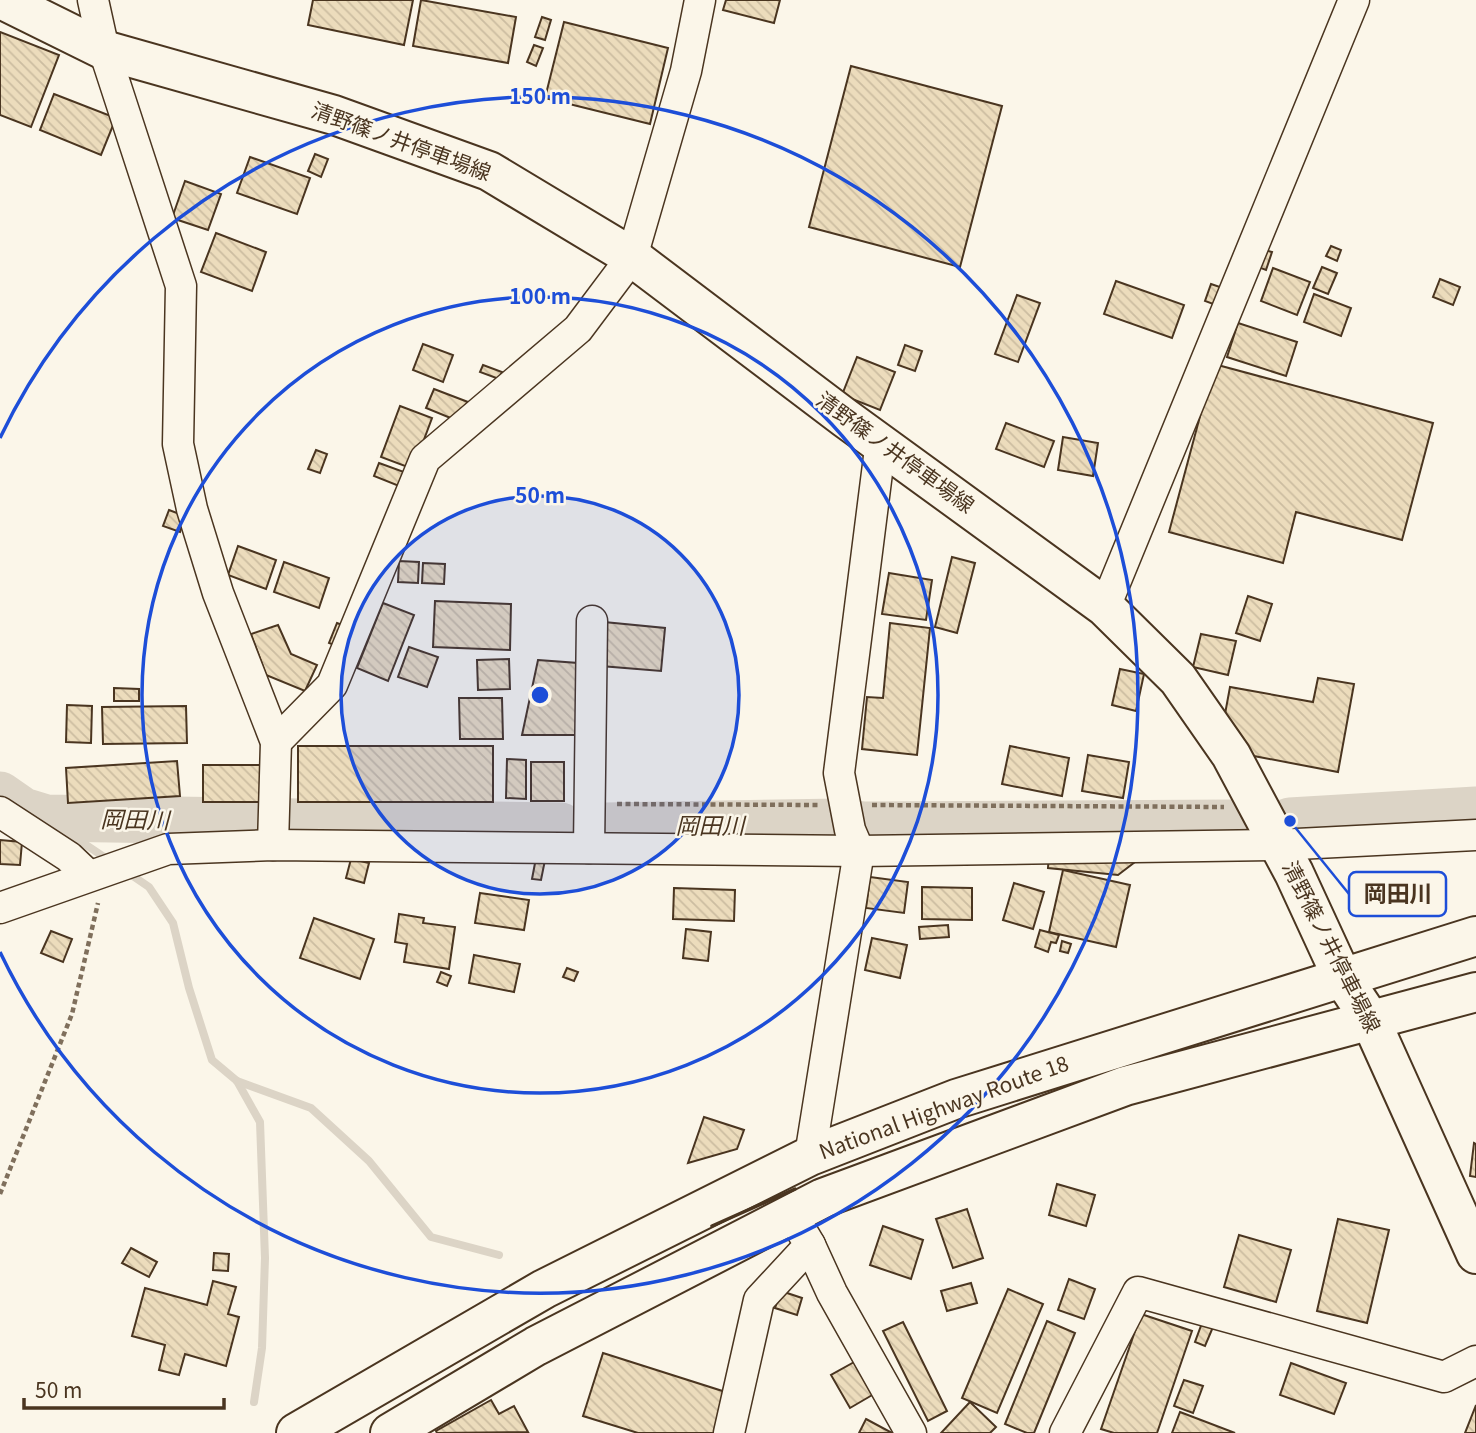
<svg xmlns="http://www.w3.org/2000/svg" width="1476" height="1433" font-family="Georgia,'Noto Sans JP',serif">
<defs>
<pattern id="building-back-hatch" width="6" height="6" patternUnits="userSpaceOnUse" patternTransform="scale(1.75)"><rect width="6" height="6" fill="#ecdcbc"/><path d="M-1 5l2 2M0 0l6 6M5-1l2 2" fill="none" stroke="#ccbda1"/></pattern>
</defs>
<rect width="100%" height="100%" fill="#fbf6e9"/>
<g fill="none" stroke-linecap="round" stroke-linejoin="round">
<g stroke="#dcd4c6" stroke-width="8">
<polyline points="46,818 110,861"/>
<polyline points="127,872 149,887 173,923 189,988 212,1060 237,1081 260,1122 265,1258 262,1348 254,1402"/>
<polyline points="237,1081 311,1108 369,1161 431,1237 499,1255"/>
</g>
<g stroke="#dcd4c6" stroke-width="47">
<polyline points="0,795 23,811 46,818 561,826"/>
<polyline points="1290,821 1476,810"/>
<polyline points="606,826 840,822 864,825 1233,823"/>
</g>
</g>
<g fill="url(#building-back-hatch)" stroke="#4a3520" stroke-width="2">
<polygon points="313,0 413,0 404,45 308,25"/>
<polygon points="421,0 516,17 508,63 413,46"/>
<polygon points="726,0 780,0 774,23 723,10"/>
<polygon points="542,17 551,20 545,40 535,37"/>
<polygon points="564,22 668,48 650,124 545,98"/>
<polygon points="0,32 59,55 31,127 0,115"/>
<polygon points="534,45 543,48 536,66 527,62"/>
<polygon points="851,66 1002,106 960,267 809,227"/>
<polygon points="54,94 116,118 101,155 40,130"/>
<polygon points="315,154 328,159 321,177 308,171"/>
<polygon points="250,157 310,178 297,214 237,193"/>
<polygon points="185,181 221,194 208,230 172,218"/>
<polygon points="216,233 266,252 252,291 201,272"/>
<polygon points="1331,246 1341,250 1337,261 1326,256"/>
<polygon points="1258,248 1272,252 1266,270 1253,265"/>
<polygon points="1322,267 1337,273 1328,294 1313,288"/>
<polygon points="1273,268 1310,282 1297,315 1261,301"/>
<polygon points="1440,279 1460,287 1453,305 1433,297"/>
<polygon points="1116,281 1184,305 1172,338 1104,314"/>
<polygon points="1211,284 1223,288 1216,305 1205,301"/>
<polygon points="1314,294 1351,308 1341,336 1304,322"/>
<polygon points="1017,295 1040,303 1018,362 995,354"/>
<polygon points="1238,323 1297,342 1286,376 1227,357"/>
<polygon points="423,344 453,355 443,382 413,370"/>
<polygon points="905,345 922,351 915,371 898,365"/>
<polygon points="857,357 895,372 880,410 842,395"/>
<polygon points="1214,364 1433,423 1402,540 1296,512 1283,563 1169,532"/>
<polygon points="483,365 502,372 499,379 480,372"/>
<polygon points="434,389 468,402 453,419 426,408"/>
<polygon points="400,406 432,418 413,469 381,457"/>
<polygon points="1006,423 1054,441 1044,467 996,449"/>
<polygon points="1063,437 1098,443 1093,476 1058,470"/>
<polygon points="316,450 327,454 320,473 308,469"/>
<polygon points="379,463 404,472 399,486 374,476"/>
<polygon points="169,510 185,516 180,532 163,526"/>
<polygon points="238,546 276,560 266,589 228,575"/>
<polygon points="952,557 975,563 957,633 935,627"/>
<polygon points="399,561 419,562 418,583 398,582"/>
<polygon points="284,562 329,578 319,608 274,592"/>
<polygon points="423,563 445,564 444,584 422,583"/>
<polygon points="889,573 932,580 926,620 882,614"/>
<polygon points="1248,596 1272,604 1260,641 1236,633"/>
<polygon points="435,601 511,604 510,650 433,647"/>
<polygon points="383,603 414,615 388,681 357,668"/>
<polygon points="604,622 665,628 661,671 601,666"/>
<polygon points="337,623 350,628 342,648 329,643"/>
<polygon points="890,623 930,628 917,755 862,749 867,697 883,698"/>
<polygon points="278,625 291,654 317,665 305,691 266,675 251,634"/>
<polygon points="1201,634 1236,641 1228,675 1193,667"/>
<polygon points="409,647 438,657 427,687 398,677"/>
<polygon points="509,659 510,689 478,690 477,660"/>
<polygon points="538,660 578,663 577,735 522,735"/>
<polygon points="1120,669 1144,674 1136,711 1112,705"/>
<polygon points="1318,678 1354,684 1338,772 1254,756 1225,714 1230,687 1313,702"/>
<polygon points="114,688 139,689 139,701 114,701"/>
<polygon points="459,698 502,698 503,739 460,739"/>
<polygon points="67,705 92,706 91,743 66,742"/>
<polygon points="186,706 187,743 103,744 102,707"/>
<rect x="298" y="746" width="195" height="56"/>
<polygon points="1010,746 1069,758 1062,796 1002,784"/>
<polygon points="1088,755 1129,762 1123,798 1082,791"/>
<polygon points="507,759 526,760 526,799 506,798"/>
<polygon points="177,761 180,796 68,803 66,768"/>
<rect x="531" y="762" width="33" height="39"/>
<rect x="203" y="765" width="57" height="37"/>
<polygon points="0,840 22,842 20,865 0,864"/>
<polygon points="1049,853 1135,862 1118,875 1048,868"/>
<polygon points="536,858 545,860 541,880 532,879"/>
<polygon points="351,859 369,863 364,883 346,878"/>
<polygon points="1063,870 1130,885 1116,947 1049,932"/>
<polygon points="870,877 908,882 904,913 866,908"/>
<polygon points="1014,883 1044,892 1033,929 1003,920"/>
<polygon points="922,887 972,888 972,920 922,919"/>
<polygon points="674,888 735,890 734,921 673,919"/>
<polygon points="480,893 529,900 524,930 475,923"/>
<polygon points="399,914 424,918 423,923 455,927 449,969 404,962 407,944 395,942"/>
<polygon points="314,918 374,939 360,979 300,958"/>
<polygon points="948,925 949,937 920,939 919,927"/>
<polygon points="686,929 711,932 708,961 683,958"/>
<polygon points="1040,930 1059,935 1056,943 1051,942 1048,952 1035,947"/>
<polygon points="51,931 72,939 63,962 41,953"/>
<polygon points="872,938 907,945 900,978 865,970"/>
<polygon points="1062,941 1071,944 1068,953 1060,951"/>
<polygon points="474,955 520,964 514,992 469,983"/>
<polygon points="567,968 578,972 574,981 563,977"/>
<polygon points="441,972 451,976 447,986 437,982"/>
<polygon points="704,1117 744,1130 737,1149 688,1163"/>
<polygon points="1474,1143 1476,1144 1476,1177 1470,1176"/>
<polygon points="1057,1184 1095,1195 1086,1226 1049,1215"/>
<polygon points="967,1209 983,1258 953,1268 936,1219"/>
<polygon points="1338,1219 1389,1230 1367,1323 1317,1311"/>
<polygon points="883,1226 923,1240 911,1279 870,1265"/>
<polygon points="1239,1235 1291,1250 1276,1302 1224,1287"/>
<polygon points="131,1248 157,1262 149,1277 122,1263"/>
<polygon points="214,1253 229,1254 228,1271 213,1270"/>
<polygon points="1069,1279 1095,1289 1084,1319 1058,1310"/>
<polygon points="213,1281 236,1287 228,1314 239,1317 226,1366 185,1354 179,1375 159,1370 165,1345 132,1336 145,1288 207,1305"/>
<polygon points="971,1283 977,1303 947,1311 941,1291"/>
<polygon points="1008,1289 1043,1304 997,1413 962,1398"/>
<polygon points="781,1291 802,1298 797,1315 775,1308"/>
<polygon points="1141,1314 1192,1331 1157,1433 1114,1433 1101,1429"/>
<polygon points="1047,1321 1075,1333 1034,1433 1027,1433 1005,1424"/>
<polygon points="903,1322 947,1411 928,1421 883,1331"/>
<polygon points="1202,1323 1213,1327 1205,1346 1195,1342"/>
<polygon points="603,1353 735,1395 723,1433 638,1433 583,1416"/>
<polygon points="856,1361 874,1394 850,1408 831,1375"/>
<polygon points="1291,1363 1346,1383 1334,1414 1280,1395"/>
<polygon points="1184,1380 1203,1386 1193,1413 1174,1406"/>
<polygon points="491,1400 499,1414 514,1406 528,1432 437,1433 436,1431"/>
<polygon points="970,1402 996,1427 990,1433 941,1433"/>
<polygon points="1476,1405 1476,1433 1465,1433"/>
<polygon points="1180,1412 1235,1433 1172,1433"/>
<polygon points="866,1419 892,1433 859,1433"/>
</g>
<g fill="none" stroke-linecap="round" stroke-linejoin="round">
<g stroke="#4a3520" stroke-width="33">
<g id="minor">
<polyline points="93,0 104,50 181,286 178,444 192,509 218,593 276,742 273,845"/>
<polyline points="1105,607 1354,0"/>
<polyline points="276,742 332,685 425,459 578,329 632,257 686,71 700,0"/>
<polyline points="0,812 69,857 89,876"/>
<polyline points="589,848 592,621"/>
<polyline points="0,908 168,849 273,845 859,851 1277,845 1476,835"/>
<polyline points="810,1156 859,851 850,830 839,773 881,441"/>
<polyline points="810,1245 832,1293 911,1433"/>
<polyline points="729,1433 759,1300 810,1245 791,1213"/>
<polyline points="1065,1433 1138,1292 1444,1377 1476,1361"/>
</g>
</g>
<g stroke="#4a3520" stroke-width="42">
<polyline id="major" points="3,0 104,50 334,115 489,171 632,257 845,418 1105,607 1178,679 1231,755 1294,873 1342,977 1370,1019 1476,1254"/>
</g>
<g stroke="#4a3520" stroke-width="42">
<g id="highway">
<polyline points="296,1433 544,1289 810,1156 956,1099 1476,936"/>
<polyline points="390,1433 536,1346 823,1198 1125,1086 1476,992"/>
</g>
</g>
<g stroke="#7f6f5c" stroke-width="4.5" stroke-dasharray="5 3.5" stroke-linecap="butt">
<polyline points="617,804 818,805"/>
<polyline points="872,805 1224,807"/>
<polyline points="0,1194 72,1014 98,903"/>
</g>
<use href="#minor" stroke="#fbf6e9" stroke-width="30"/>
<use href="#major" stroke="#fbf6e9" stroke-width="38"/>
<use href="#highway" stroke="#fbf6e9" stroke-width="38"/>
<polyline stroke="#4a3520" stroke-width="3.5" points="712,1226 795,1189"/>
</g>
<circle cx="540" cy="695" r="199" fill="#1d4ed8" fill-opacity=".12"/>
<g fill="none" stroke="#1d4ed8" stroke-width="3.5">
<circle cx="540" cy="695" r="199"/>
<circle cx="540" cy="695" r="398"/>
<path d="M0 438A598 598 0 1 1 0 952"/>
</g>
<g text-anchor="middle" stroke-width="5" stroke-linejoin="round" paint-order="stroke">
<g font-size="21" fill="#4a3520" stroke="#fbf6e9">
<text transform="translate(401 142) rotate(20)" y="7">清野篠ノ井停車場線</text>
<text transform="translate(895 453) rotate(36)" y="7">清野篠ノ井停車場線</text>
<text transform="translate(1331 947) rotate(63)" y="7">清野篠ノ井停車場線</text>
<text transform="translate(944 1108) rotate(-20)" y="7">National Highway Route 18</text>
</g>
<g font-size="23" font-style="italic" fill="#4a3520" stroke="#fbf6e9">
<text transform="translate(135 820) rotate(1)" y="8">岡田川</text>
<text x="710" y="834">岡田川</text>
</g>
</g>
<circle cx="540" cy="695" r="10" fill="#1d4ed8" stroke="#fbf6e9" stroke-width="3.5"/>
<g font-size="21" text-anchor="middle" font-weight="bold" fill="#1d4ed8" stroke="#fbf6e9" stroke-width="5" stroke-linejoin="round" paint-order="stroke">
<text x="540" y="104">150 m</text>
<text x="540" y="304">100 m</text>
<text x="540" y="503">50 m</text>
</g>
<path fill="none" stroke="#1d4ed8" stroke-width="2.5" d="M1290 821L1349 894"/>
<circle fill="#1d4ed8" stroke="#fbf6e9" stroke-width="2.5" cx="1290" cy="821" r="7"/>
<rect fill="#fbf6e9" stroke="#1d4ed8" stroke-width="2.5" x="1349" y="872" width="97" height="44" rx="7"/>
<g font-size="23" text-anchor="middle" font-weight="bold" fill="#4a3520">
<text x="1398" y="902">岡田川</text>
</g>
<path d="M24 1398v10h200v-10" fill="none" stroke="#4a3520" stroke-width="3.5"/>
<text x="35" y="1398" font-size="21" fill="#4a3520" stroke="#fbf6e9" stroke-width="5" paint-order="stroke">50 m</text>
</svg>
